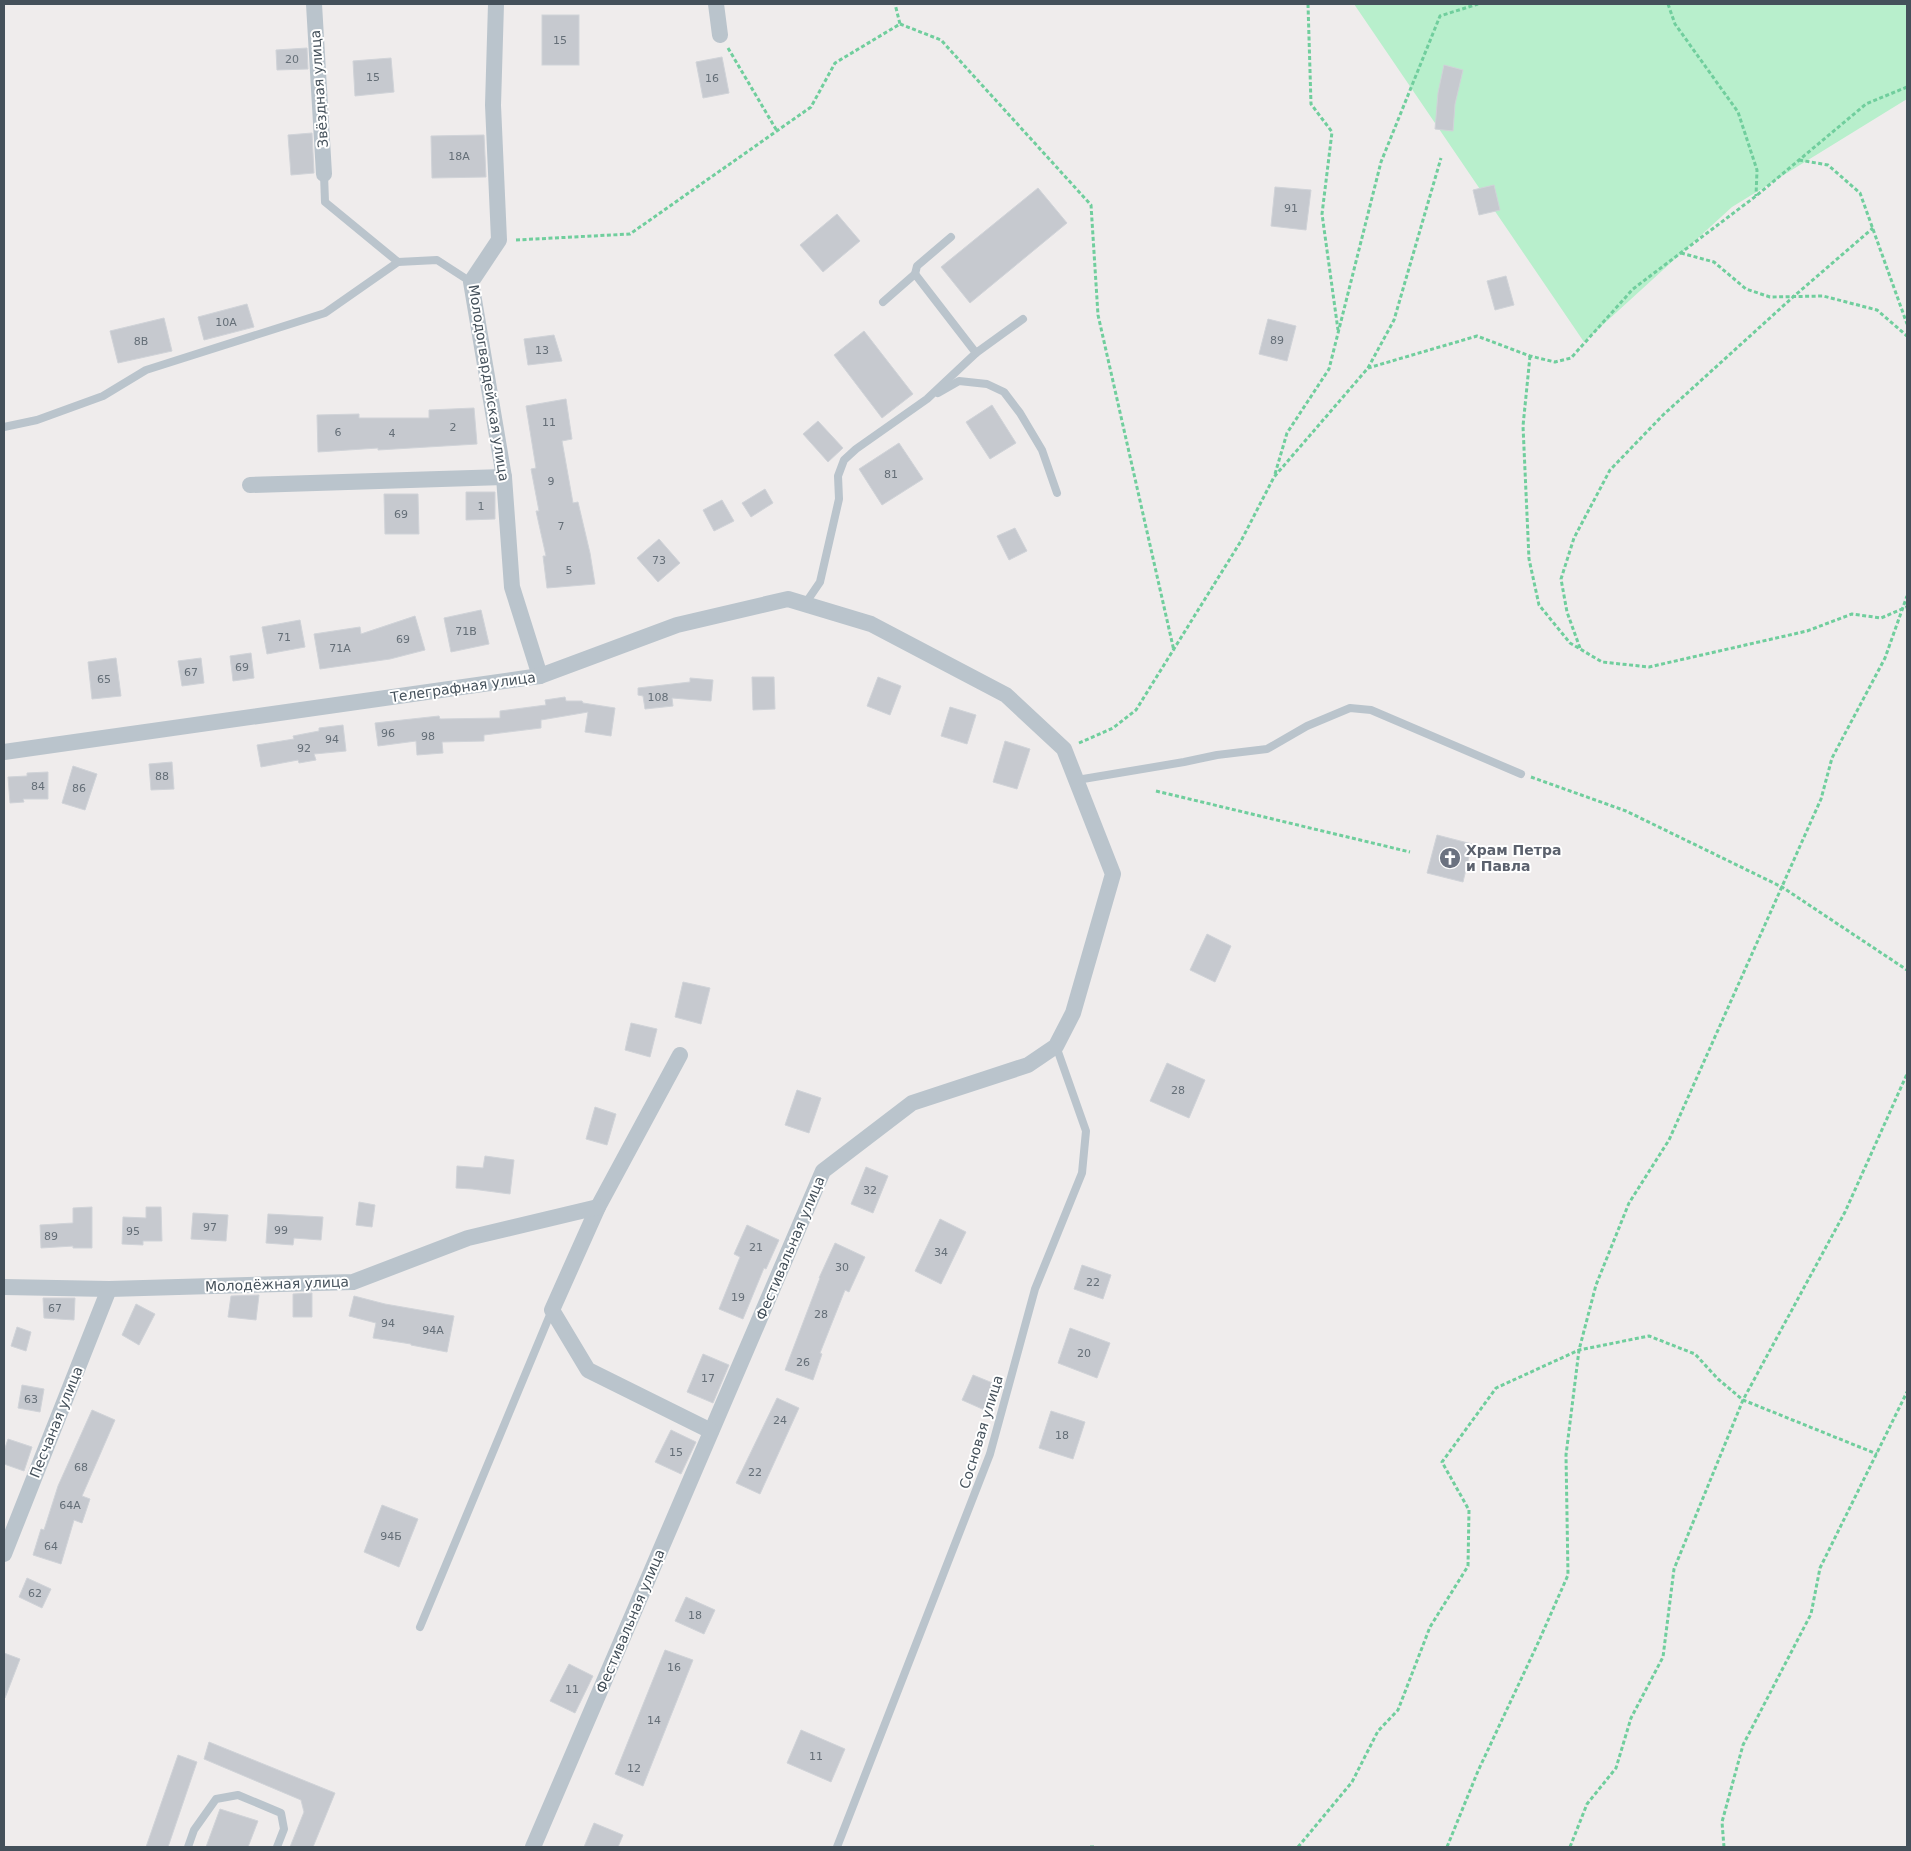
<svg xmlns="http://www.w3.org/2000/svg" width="1911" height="1851" font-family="'DejaVu Sans',sans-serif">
<rect width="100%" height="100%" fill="#efecec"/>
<polygon fill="#b8efcc" points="1354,4 1907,4 1907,99 1732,207 1584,342"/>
<g fill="#c6c9cf" stroke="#d0d3d8">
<rect x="542" y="15" width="37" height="50"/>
<polygon points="307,48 308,69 277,70 276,50"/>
<polygon points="722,57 729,93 703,98 696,62"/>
<polygon points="391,58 394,92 355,96 353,61"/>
<polygon points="1444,65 1463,70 1455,104 1453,131 1435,129 1438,93"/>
<polygon points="312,133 314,173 291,175 288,135"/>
<polygon points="484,135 486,177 432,178 431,136"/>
<polygon points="1494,185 1500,210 1479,215 1473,190"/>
<polygon points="1275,187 1311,190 1306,230 1271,226"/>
<polygon points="1038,188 1067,223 970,303 941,267"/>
<polygon points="837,214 860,241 823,272 800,245"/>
<polygon points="1506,276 1514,305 1495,310 1487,281"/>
<polygon points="247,304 254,327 204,340 198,317"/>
<polygon points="164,318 172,351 118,363 110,331"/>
<polygon points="1268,319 1296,326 1287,361 1259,354"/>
<polygon points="864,331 913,394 882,418 834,355"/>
<polygon points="554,335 562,361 528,365 524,339"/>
<polygon points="566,399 572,439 562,441 573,503 578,502 590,553 595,584 547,588 543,556 546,556 536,511 539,511 531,469 536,468 526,406"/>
<polygon points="992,405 1016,443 990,459 966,422"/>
<polygon points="474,408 477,444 378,450 378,448 318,452 317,415 359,414 359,418 429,418 429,410"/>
<polygon points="818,421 843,448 828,462 803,434"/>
<polygon points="899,443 923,479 882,505 859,469"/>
<polygon points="765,489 773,503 751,517 742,503"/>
<polygon points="466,492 495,492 495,519 466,520"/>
<polygon points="384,494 418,494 419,534 385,534"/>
<polygon points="722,500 734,521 714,531 703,510"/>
<polygon points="1015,528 1027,551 1009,560 997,536"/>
<polygon points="659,539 680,563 658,582 637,558"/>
<polygon points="481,610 489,644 451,652 444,618"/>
<polygon points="415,616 425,650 390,659 320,669 314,634 360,627 361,634"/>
<polygon points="300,620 305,647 267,654 262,627"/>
<polygon points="251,653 254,678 233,681 230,656"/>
<polygon points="116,658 121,696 92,699 88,662"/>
<polygon points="201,658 204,683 182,686 178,661"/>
<polygon points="752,677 774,677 775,709 753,710"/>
<polygon points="878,677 901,686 890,715 867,706"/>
<polygon points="690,678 713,680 711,701 672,698 673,706 645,709 643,696 638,695 638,688 690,682"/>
<polygon points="565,697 566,701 582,701 583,703 615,708 611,736 585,732 588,712 541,720 541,728 484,735 484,741 442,742 443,753 417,755 416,741 378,746 375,723 439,716 440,719 500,718 500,711 546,705 545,700"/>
<polygon points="950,707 976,715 967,744 941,736"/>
<polygon points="343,725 346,751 314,754 316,760 299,763 298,760 261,767 257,745 294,739 293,736 319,731 319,728"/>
<polygon points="1005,741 1030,749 1017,789 993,782"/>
<polygon points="172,762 174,789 151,790 149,764"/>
<polygon points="73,766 97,774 85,810 62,803"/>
<polygon points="48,772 48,799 23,799 24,802 10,803 8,777 27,776 27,773"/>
<polygon points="1437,835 1472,844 1463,882 1427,873"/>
<polygon points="1207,934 1231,946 1215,982 1190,970"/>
<polygon points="683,982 710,988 701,1024 675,1017"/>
<polygon points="631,1023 657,1029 650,1057 625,1050"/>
<polygon points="1167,1063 1205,1080 1189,1118 1150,1101"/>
<polygon points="797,1090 821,1098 809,1133 785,1125"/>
<polygon points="595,1107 616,1114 607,1145 586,1139"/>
<polygon points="485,1156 514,1160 510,1194 472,1189 456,1188 457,1166 483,1168"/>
<polygon points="866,1167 888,1176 873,1213 851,1204"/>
<polygon points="359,1202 375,1205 372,1227 356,1225"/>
<polygon points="92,1207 92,1248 73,1248 73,1246 41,1248 40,1225 73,1223 73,1208"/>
<polygon points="146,1207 161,1207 162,1241 143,1241 143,1245 122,1244 123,1217 146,1218"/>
<polygon points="193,1213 228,1215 226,1241 191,1239"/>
<polygon points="268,1214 323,1217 321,1240 294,1238 293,1245 266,1243"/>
<polygon points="940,1219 966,1232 941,1284 915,1271"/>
<polygon points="747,1225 779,1240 766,1269 764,1268 743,1319 719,1309 740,1257 734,1254"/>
<polygon points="835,1243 865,1257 849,1292 845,1290 820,1353 822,1354 813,1380 785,1370 820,1278 819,1278"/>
<polygon points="1082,1265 1111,1275 1103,1299 1074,1289"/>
<polygon points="312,1293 312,1317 293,1317 293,1294"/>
<polygon points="259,1295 256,1320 228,1317 231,1296"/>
<polygon points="354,1296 385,1304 454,1316 447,1352 411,1345 411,1344 373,1338 376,1323 349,1316"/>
<polygon points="43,1298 75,1298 74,1320 44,1318"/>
<polygon points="136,1304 155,1314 139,1345 122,1335"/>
<polygon points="17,1327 31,1332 26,1351 11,1346"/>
<polygon points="1070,1328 1110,1343 1097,1378 1058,1363"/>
<polygon points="703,1354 729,1365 713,1403 687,1392"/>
<polygon points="973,1375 1000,1386 989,1412 962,1400"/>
<polygon points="22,1385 44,1389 40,1412 18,1408"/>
<polygon points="777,1398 799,1408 760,1494 736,1483"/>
<polygon points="92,1410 115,1420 82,1496 90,1499 82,1523 74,1520 61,1564 33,1555 41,1529 44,1530 58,1486"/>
<polygon points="1051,1411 1085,1422 1073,1459 1039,1448"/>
<polygon points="671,1430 696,1442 681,1474 655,1462"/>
<polygon points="8,1439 32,1447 24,1471 4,1464 4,1451"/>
<polygon points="382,1505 418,1519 399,1567 364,1552"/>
<polygon points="27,1578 51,1589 42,1608 19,1597"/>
<polygon points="686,1597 715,1610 704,1634 675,1621"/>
<polygon points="665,1650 693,1660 643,1786 615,1774"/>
<polygon points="4,1653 20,1659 5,1698 4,1698"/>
<polygon points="569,1664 593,1676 575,1713 550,1701"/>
<polygon points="801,1730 845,1749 831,1782 787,1763"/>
<polygon points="209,1742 335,1793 313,1847 290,1847 304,1812 301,1800 204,1759"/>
<polygon points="178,1755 197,1762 168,1847 146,1847"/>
<polygon points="220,1809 258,1821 248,1847 206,1847"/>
<polygon points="594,1823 623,1835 618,1847 584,1847"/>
</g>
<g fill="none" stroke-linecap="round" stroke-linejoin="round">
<g stroke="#70ce9d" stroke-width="3" stroke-dasharray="4 2.5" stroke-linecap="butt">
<polyline points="1308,4 1311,104 1332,132 1322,214 1338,330"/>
<polyline points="1668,4 1675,24 1738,112 1757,170 1756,196"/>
<polyline points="900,24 941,40 1091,205 1098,315 1174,651"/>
<polyline points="728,48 777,131"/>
<polyline points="1799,160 1828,165 1860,193 1907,324"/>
<polyline points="516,240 630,234 811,107 835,63 900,24 895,4"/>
<polyline points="1681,253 1714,262 1746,289 1770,297 1823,296 1877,310 1907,336"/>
<polyline points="1530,356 1523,426 1529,559 1539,605 1570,643 1602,662 1649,667 1807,631 1852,614 1881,618 1907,607"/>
<polyline points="1368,368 1394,320 1441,158"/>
<polyline points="1275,474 1287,433 1329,369 1381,162 1440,16 1478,4"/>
<polyline points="1580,648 1567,612 1561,579 1574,538 1610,470 1663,415 1793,297 1873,228"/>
<polyline points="1079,743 1113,728 1136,710 1241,541 1274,477 1368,368 1477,336 1530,356 1555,362 1571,358 1633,289 1756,196 1866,104 1907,87"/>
<polyline points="1531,777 1626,811 1782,887 1907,970"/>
<polyline points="1156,791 1410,852"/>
<polyline points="1090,1847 1095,1847"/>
<polyline points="1298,1847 1352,1782 1378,1731 1398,1710 1430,1627 1468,1566 1469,1510 1442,1462 1496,1388 1579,1350 1649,1336 1695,1354 1718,1379 1743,1400 1877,1454"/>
<polyline points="1447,1847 1478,1771 1538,1643 1568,1575 1566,1455 1579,1350 1596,1285 1629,1203 1669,1140 1821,799 1832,758 1885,658 1907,596"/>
<polyline points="1570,1847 1587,1804 1616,1768 1631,1718 1663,1657 1674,1569 1743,1400 1845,1212 1907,1074"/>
<polyline points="1724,1847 1722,1822 1743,1745 1811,1614 1820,1568 1907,1392"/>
</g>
<g stroke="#bac4cc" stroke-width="8">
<polyline points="324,174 325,202 398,262 437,260 471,282"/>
<polyline points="915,274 917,266 951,237"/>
<polyline points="976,353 1023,319"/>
<polyline points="938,393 959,381 987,384 1004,392 1020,413 1042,450 1057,493"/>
<polyline points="4,427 37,420 103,396 146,370 325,313 398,262"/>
<polyline points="805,604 820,582 839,499 838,476 844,460 856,449 927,399 976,353 915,274 883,302"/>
<polyline points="1077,780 1184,762 1217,755 1267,749 1307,726 1350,708 1371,710 1521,774"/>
<polyline points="420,1627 552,1310"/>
<polyline points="188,1847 194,1830 216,1799 238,1795 281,1813 284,1829 277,1847"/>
<polyline points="837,1847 990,1454 1035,1289 1082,1173 1086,1131 1056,1046"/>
</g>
<g stroke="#bac4cc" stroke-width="16">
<polyline points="314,4 324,174"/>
<polyline points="496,4 493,105 499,240 471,282 504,477 512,587 540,676"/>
<polyline points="716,4 720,35"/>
<polyline points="250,485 504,477"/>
<polyline points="4,752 540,676 677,625 788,599 871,624 1006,695 1064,749 1113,874 1073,1013 1056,1046 1028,1065 912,1103 823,1171 533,1847"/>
<polyline points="680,1055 598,1207 552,1310 588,1370 711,1431"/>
<polyline points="4,1287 109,1289 353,1282 468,1238 598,1207"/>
<polyline points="4,1554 109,1289"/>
</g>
</g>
<defs>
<g id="church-disc" transform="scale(1.125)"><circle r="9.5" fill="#6b7280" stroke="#fff"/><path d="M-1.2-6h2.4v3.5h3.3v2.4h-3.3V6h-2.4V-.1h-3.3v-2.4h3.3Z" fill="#fff"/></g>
</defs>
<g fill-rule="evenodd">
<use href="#church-disc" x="1450" y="858"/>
</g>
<g text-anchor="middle" stroke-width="4" stroke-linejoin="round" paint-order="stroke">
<g font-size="11" fill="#646e77">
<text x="560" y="44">15</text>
<text x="292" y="63">20</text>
<text x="373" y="81">15</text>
<text x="712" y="82">16</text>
<text x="459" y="160">18А</text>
<text x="1291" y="212">91</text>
<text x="226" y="326">10А</text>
<text x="1277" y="344">89</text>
<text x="141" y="345">8В</text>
<text x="542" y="354">13</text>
<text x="549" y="426">11</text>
<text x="453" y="431">2</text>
<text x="338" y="436">6</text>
<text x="392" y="437">4</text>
<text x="891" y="478">81</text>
<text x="551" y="485">9</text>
<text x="481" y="510">1</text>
<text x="401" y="518">69</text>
<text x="561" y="530">7</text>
<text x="659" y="564">73</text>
<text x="569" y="574">5</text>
<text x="466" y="635">71В</text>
<text x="284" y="641">71</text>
<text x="403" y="643">69</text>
<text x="340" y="652">71А</text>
<text x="242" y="671">69</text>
<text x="191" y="676">67</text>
<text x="104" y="683">65</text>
<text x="658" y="701">108</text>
<text x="388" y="737">96</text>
<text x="428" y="740">98</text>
<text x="332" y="743">94</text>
<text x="304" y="752">92</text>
<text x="162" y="780">88</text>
<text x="38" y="790">84</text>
<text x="79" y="792">86</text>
<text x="1178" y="1094">28</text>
<text x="870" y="1194">32</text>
<text x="210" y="1231">97</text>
<text x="281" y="1234">99</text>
<text x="133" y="1235">95</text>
<text x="51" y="1240">89</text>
<text x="756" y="1251">21</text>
<text x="941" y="1256">34</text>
<text x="842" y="1271">30</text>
<text x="1093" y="1286">22</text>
<text x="738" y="1301">19</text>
<text x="55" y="1312">67</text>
<text x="821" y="1318">28</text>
<text x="388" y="1327">94</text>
<text x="433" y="1334">94А</text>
<text x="1084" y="1357">20</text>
<text x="803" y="1366">26</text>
<text x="708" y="1382">17</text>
<text x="31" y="1403">63</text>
<text x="780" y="1424">24</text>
<text x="1062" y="1439">18</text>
<text x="676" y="1456">15</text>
<text x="81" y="1471">68</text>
<text x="755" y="1476">22</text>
<text x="70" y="1509">64А</text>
<text x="391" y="1540">94Б</text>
<text x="51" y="1550">64</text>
<text x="35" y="1597">62</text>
<text x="695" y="1619">18</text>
<text x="674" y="1671">16</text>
<text x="572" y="1693">11</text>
<text x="654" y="1724">14</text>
<text x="816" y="1760">11</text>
<text x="634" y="1772">12</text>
</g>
<g font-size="14" fill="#44505a" stroke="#fff">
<text transform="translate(319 89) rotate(-94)" y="5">Звёздная улица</text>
<text transform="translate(489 383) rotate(81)" y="5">Молодогвардейская улица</text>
<text transform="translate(463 687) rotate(-8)" y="5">Телеграфная улица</text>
<text transform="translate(790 1248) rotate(-67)" y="5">Фестивальная улица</text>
<text transform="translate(277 1284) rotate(-2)" y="5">Молодёжная улица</text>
<text transform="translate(56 1422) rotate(-68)" y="5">Песчаная улица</text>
<text transform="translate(981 1432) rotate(-73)" y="5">Сосновая улица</text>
<text transform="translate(630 1621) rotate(-67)" y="5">Фестивальная улица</text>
</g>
<g font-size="14" font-weight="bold" fill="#5b616d" stroke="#fff" text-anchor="start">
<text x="1466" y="855">Храм Петра<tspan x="1466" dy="16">и Павла</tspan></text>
</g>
</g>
<rect width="1911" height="1851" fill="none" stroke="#44505a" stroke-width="10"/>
</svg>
